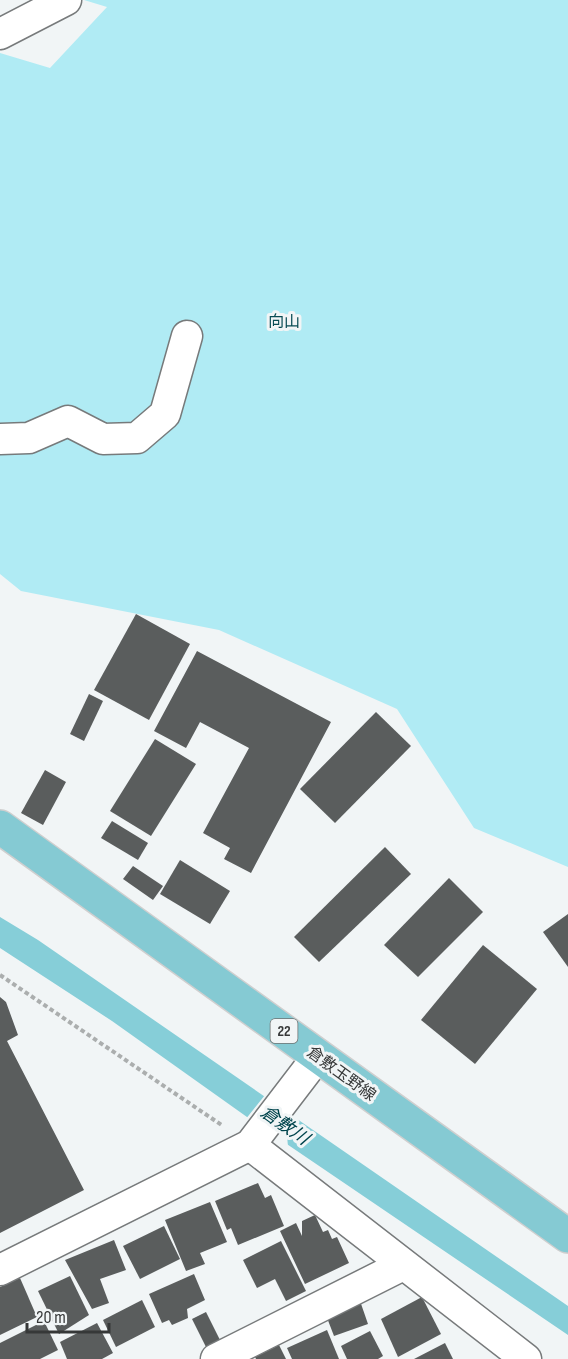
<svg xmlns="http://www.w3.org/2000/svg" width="568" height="1359" font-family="'Sofia Sans Condensed','Noto Sans JP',sans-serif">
<rect width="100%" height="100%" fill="#f1f5f6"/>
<polygon fill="#b0ebf4" points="84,0 568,0 568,867 474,828 397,709 219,630 21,591 0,574 0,53 50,68 107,7"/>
<polygon fill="#86ced8" points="0,917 38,940 568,1306 568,1335 247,1117 112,1021 0,948"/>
<polygon fill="#f1f5f6" points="265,1095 299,1119 287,1135 288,1147 245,1120"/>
<g fill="#5a5d5d">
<polygon points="136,614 190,644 149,720 94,690"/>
<polygon points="197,651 331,722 251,873 224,859 230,848 203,833 249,748 200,722 186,748 154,731"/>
<polygon points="89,694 103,701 84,741 70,734"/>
<polygon points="376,712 411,746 335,823 300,789"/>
<polygon points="155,739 196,764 151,836 110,811"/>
<polygon points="45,770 66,782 43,825 21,813"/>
<polygon points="112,821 148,843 138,860 101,838"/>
<polygon points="385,847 411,874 319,962 294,937"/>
<polygon points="180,860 230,891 210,924 160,894"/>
<polygon points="133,866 163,886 153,900 123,879"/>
<polygon points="449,878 483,912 418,977 384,945"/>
<polygon points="568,914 568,967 543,932"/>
<polygon points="483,945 537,989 475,1064 421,1020"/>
<polygon points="0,997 6,1002 18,1035 7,1041 84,1190 0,1233"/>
<polygon points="258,1183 265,1198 271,1195 284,1226 238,1245 231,1228 227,1230 215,1201"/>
<polygon points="210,1202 227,1242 200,1253 205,1264 186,1271 165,1220"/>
<polygon points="315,1215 323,1232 328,1230 332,1239 337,1237 349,1263 305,1284 280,1231 296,1223 302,1236 302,1221"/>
<polygon points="164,1226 180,1259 140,1279 123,1246"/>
<polygon points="114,1240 126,1270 100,1279 109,1303 92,1309 65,1260"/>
<polygon points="281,1241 306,1291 286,1301 275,1279 257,1288 243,1260"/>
<polygon points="194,1274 205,1300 187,1309 188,1318 172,1325 169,1320 162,1323 149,1294"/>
<polygon points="70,1276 89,1315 59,1334 38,1291"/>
<polygon points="20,1278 37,1317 0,1335 0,1287"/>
<polygon points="422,1297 441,1334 398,1357 381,1319"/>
<polygon points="359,1298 368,1324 334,1336 324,1310"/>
<polygon points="142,1300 155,1327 116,1347 103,1320"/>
<polygon points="206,1312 220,1340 206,1347 192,1319"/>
<polygon points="44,1321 58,1350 40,1359 0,1359 0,1343"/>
<polygon points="97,1323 113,1353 102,1359 67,1359 60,1342"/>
<polygon points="327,1330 339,1359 292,1359 287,1348"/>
<polygon points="370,1331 383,1356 378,1359 347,1359 341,1346"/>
<polygon points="445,1343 453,1359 414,1359"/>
<polygon points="279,1345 286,1359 256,1359 255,1357"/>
</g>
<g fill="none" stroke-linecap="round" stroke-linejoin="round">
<g stroke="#777a7b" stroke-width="33">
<g id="street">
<polyline points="0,34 66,0"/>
<polyline points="0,439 29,438 68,421 103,439 137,438 165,414 187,336"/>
<polyline points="250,1145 526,1359"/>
<polyline points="0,1270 250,1145 318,1056"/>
<polyline points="216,1359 403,1265"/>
</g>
</g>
<g stroke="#cfcfcf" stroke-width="36">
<polyline id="primary" points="0,827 568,1236"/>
</g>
<polyline stroke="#abaeae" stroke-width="4" stroke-dasharray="4.5 3" stroke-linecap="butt" points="0,975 223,1126"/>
<use href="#street" stroke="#fff" stroke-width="30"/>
<use href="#primary" stroke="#85cad3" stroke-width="33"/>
</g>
<g text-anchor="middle" stroke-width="6" stroke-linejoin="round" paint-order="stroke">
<rect fill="#f1f5f6" stroke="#6e7171" stroke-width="1.5" x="270.5" y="1019" width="27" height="24" rx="4.5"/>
<g font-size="15" font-weight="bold" fill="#363838">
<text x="284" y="1036">22</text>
</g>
<g font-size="16" fill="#084c54" stroke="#f1f5f6">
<text x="284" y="327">向山</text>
</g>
<g font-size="16" fill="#363838" stroke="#f1f5f6">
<text transform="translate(342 1073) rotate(36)" y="6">倉敷玉野線</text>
</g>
<g font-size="18" font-style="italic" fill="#00444c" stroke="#f1f5f6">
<text transform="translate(285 1125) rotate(35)" y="6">倉敷川</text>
</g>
</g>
<path d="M27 1323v9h82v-9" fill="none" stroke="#363838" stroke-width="3"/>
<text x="36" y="1323" font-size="18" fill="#363838" stroke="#f1f5f6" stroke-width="4.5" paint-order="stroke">20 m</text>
</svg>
